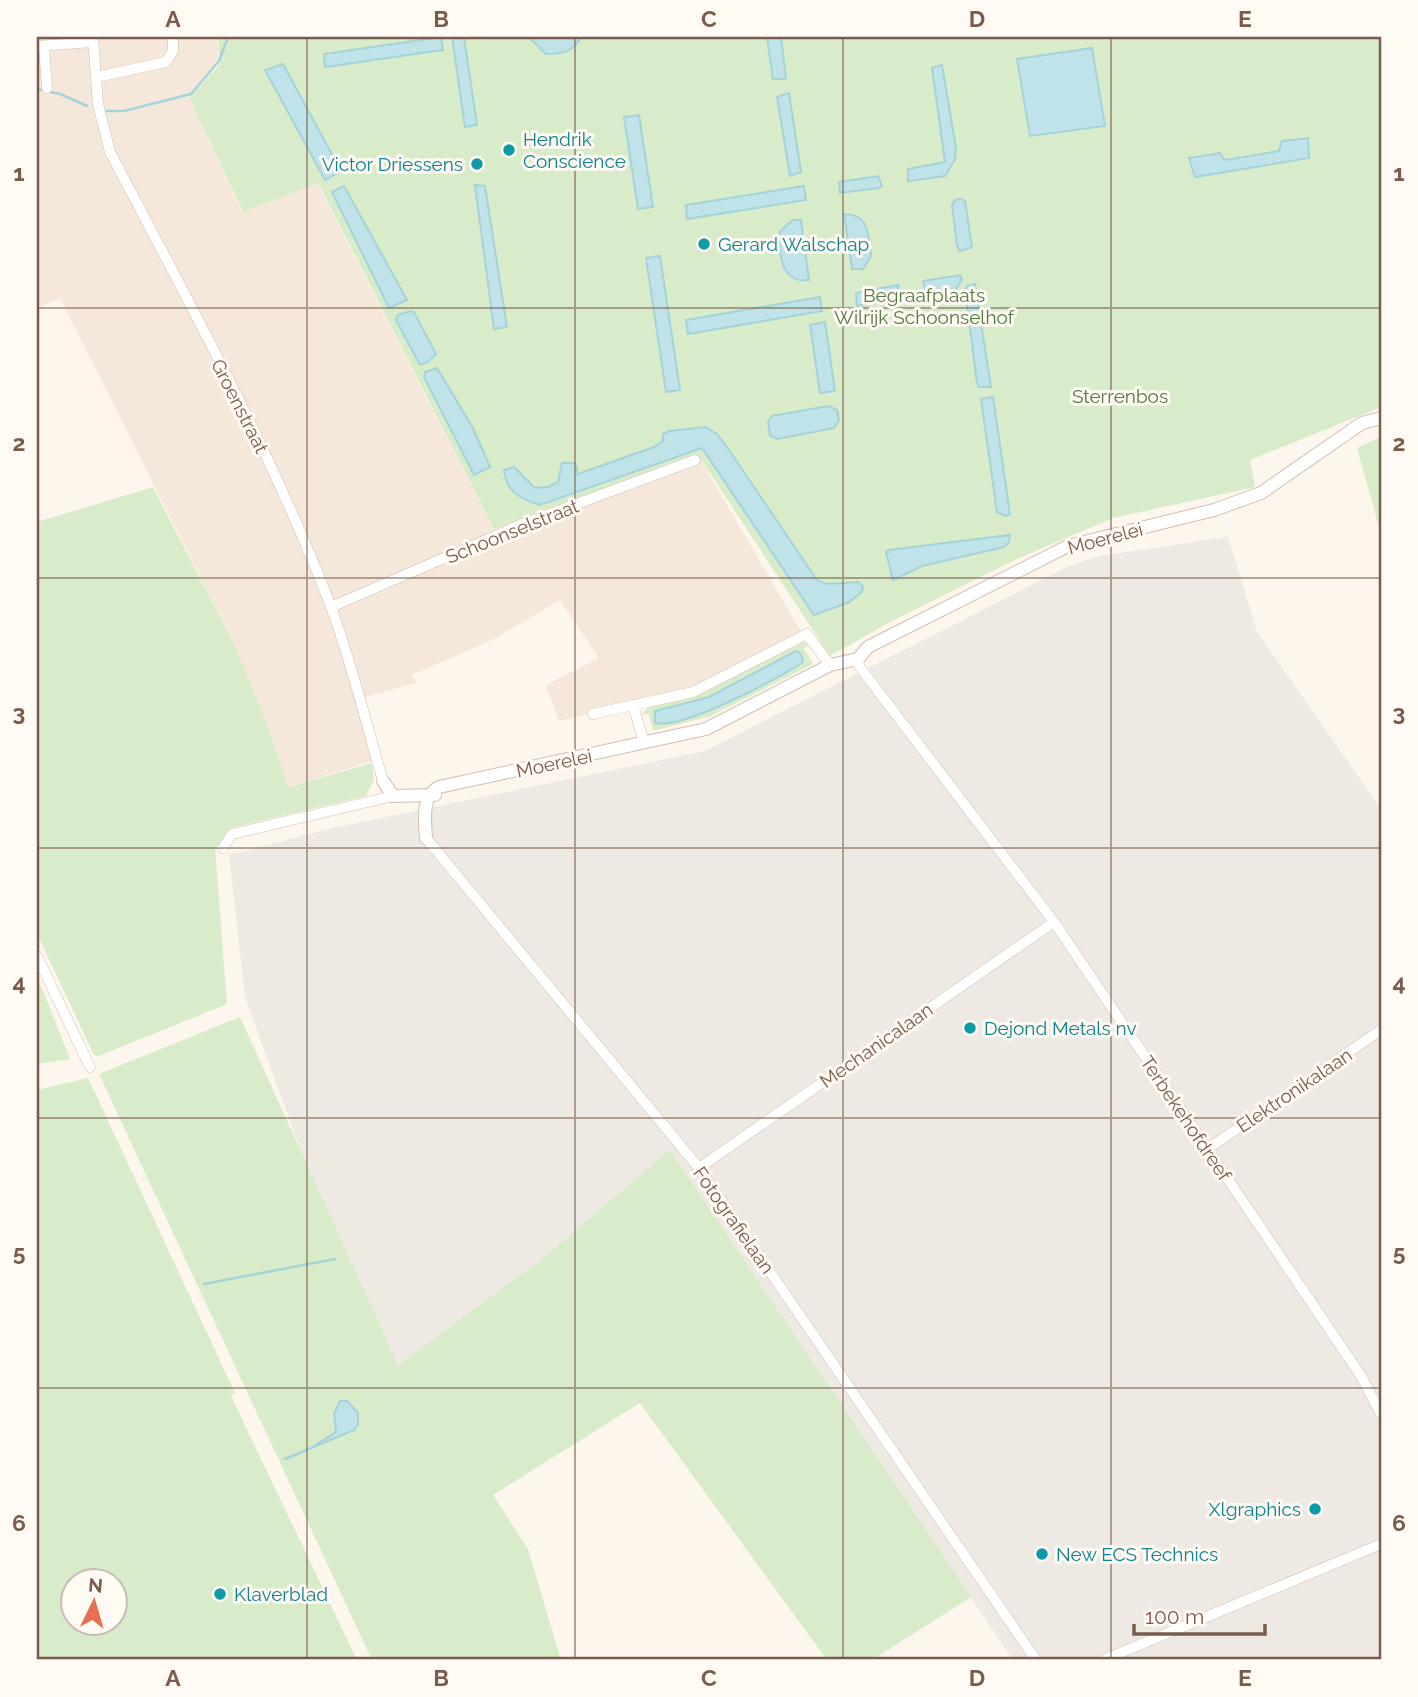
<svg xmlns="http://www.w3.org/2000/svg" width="1418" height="1697" font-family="Raleway,sans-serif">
<rect width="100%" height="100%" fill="#fdf6ec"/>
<polygon fill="#f5e8da" points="37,37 217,37 218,60 189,98 242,212 317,183 494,530 698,455 803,635 687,692 559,721 546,685 599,658 560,600 494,639 412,675 416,683 358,699 375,760 289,787 259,703 233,642 60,298 37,308"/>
<polygon fill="#efe9e4" points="1228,537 1257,632 1381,809 1381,1660 1013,1660 670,1150 538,1262 398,1365 312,1182 245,997 229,855 328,829 705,751 1067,567 1099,556"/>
<g fill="#d8ecc9" fill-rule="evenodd">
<polygon points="218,37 1381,37 1381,407 1250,460 1255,487 1113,518 1019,558 888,623 830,656 698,455 494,529 318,183 243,212 189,98 219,65"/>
<polygon points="1381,437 1381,534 1357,448"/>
<polygon points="153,487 233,642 259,703 289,787 372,763 374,780 366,796 230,828 231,844 215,847 227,1004 99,1056 94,1055 37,934 37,522"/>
<polygon points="801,641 810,645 804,648 813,664 711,716 653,731 649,714 642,715 650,705"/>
<polygon points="37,976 70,1059 37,1064"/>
<polygon points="240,1017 398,1365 538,1262 670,1150 971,1597 872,1660 827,1660 640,1403 493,1495 528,1549 561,1660 372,1660 99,1074"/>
<path d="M88,1078l147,315 -4,3 126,264h-320v-570zM74,1582h42v42h-42z"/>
</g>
<g fill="#bfe3e8" stroke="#a5d3da" stroke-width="2">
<polygon points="441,37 443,50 325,67 324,54"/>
<polygon points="452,37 464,37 477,125 465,127"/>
<path d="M529,37h52c-8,15 -19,17 -35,17z"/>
<polygon points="767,37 781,37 786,79 773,79"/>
<polygon points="1092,48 1105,126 1030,136 1017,59"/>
<polygon points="283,64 341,171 325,180 265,70"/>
<polygon points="942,65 956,148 955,159 945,176 908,181 908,169 945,162 932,68"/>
<polygon points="789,93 801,172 790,176 777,97"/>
<polygon points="639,115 653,207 638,209 624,117"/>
<polygon points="1308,138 1309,158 1195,177 1189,158 1220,153 1225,160 1279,151 1282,141"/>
<polygon points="878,176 882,186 879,188 840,193 839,182"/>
<polygon points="475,185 485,186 507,327 494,329"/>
<polygon points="344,186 407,300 389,308 332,192"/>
<polygon points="804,186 806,200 687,219 686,205"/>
<polygon points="960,199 965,201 972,247 960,251 957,246 952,205 955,200"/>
<path d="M844,214c26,0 24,21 27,42l-8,13h-11z"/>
<path d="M793,220h8l8,60c-28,4 -31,-27 -29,-49z"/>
<polygon points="660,256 680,390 666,392 646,258"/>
<polygon points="960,275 962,280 955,291 926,295 923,281"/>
<polygon points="975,284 991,387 979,387 977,383 965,290 967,286"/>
<polygon points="898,285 900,299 857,306 856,293"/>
<polygon points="820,297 822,311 688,334 686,320"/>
<polygon points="410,311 414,312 436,354 428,362 420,365 396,320 398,315"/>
<polygon points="825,322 835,391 820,393 810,325"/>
<polygon points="437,368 473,428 490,467 474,475 424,377 425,372"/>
<polygon points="993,397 1010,514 1006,516 997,512 981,399"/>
<polygon points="828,406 837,410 839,420 834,428 777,439 770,435 768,422 772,416"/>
<path d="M705,427l12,7 12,16 88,130 10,4 31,-2 5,4 -1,6 -13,10 -35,13 -112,-167 -162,57c-19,-6 -34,-13 -36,-35l10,-3 21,21 13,-1 10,-5 4,-19h13l3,11 76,-27 9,-6v-7l6,-3z"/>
<polygon points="1010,535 1009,542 1004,547 922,566 893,580 886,552 889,550"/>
<path d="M796,651l5,3 2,8c-25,17 -121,68 -148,61v-12l54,-14z"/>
<polygon points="340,1401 347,1401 358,1413 358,1425 354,1430 309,1449 336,1432 334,1414"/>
</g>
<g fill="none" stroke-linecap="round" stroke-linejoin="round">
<g stroke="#a5d3da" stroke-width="2.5">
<polyline points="37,89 60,94 87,106"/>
<polyline points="105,111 124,111 191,94 219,61 228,37"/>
<polyline points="204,1284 335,1259"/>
<polyline points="285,1459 309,1449"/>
</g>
<g stroke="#d1beb0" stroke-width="11">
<g id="minor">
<path d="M93,37l5,67 12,48c78,149 161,298 221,455 21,57 35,116 52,174"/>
<polyline points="37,46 93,42"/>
<polyline points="44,46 47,88"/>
<polyline points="97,77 166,62 173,51 173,37"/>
<polyline points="331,607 520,525 695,460"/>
<polyline points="858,659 859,666 1054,922 1361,1376 1381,1414"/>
<polyline points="633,705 644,743"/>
<polyline points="593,714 693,692 807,634 830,665"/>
<polyline points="426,838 699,1168 1036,1660"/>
<polyline points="223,848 232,834 393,796"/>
<polyline points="37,956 90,1067"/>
<polyline points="1206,1150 1381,1030"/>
<polyline points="699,1168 1054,922"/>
<polyline points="1103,1660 1381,1544"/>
</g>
</g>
<g stroke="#d1beb0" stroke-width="14">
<g id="tertiary">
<polyline points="383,781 393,796 435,795"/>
<path d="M426,838c-1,-17 -5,-42 13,-51l267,-58 124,-64 28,-6 10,-12 200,-101 146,-36 47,-17 101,-70 19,-5"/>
</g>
</g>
<use href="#minor" stroke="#fff" stroke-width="10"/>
<use href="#tertiary" stroke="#fff" stroke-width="12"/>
</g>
<path fill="none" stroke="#7a5c4d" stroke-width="2" stroke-opacity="0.55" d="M307,37v1623M575,37v1623M843,37v1623M1111,37v1623M37,308h1344M37,578h1344M37,848h1344M37,1118h1344M37,1388h1344"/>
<g fill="#0f9aa8" stroke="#fffaf3" stroke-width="2.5">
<circle cx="509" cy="150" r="7"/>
<circle cx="477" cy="164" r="7"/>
<circle cx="704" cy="244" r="7"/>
<circle cx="970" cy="1028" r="7"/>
<circle cx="1315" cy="1509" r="7"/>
<circle cx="1042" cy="1554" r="7"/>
<circle cx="220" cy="1594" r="7"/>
</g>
<g text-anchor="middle" stroke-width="6" stroke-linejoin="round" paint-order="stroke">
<g font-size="19" fill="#0d838f" stroke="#fffaf3" text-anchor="start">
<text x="523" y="146">Hendrik<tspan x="523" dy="22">Conscience</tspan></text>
<text x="463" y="171" text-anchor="end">Victor Driessens</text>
<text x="718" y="251">Gerard Walschap</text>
<text x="984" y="1035">Dejond Metals nv</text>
<text x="1301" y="1516" text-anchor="end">Xlgraphics</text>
<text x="1056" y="1561">New ECS Technics</text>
<text x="234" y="1601">Klaverblad</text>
</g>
<g font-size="19" fill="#537a41" stroke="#fffaf3">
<text x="924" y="302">Begraafplaats<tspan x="924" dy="22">Wilrijk Schoonselhof</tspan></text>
<text x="1120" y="403">Sterrenbos</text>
</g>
<g font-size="19" fill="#7a5c4d" stroke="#fffaf3">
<text transform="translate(240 406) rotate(63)" y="7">Groenstraat</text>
<text transform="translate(512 531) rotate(-22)" y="7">Schoonselstraat</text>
<text transform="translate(1105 538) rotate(-15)" y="7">Moerelei</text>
<text transform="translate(554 763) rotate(-12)" y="7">Moerelei</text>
<text transform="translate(876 1045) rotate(-35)" y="7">Mechanicalaan</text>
<text transform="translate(1294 1090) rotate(-34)" y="7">Elektronikalaan</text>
<text transform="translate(1186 1118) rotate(56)" y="7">Terbekehofdreef</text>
<text transform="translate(734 1220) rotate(55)" y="7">Fotografielaan</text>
</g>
</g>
<rect width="1418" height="1697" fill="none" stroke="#fffaf3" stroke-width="77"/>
<g transform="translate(94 1602) rotate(5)"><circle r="33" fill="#fffaf3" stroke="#cabbb1" stroke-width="2"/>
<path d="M0-5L12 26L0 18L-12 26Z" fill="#e76f51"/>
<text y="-10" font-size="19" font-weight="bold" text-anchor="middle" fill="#7a5c4d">N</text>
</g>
<path d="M1134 1624v10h131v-10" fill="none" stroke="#7a5c4d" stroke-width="3.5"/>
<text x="1145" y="1624" font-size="21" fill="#7a5c4d" stroke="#fffaf3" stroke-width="5" paint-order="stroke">100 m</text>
<rect x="38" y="38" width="1342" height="1620" fill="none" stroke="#7a5c4d" stroke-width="2.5"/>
<g font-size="23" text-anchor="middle" font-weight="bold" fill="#7a5c4d">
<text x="173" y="27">A</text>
<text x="441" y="27">B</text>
<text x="709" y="27">C</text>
<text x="977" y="27">D</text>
<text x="1245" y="27">E</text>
<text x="19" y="181">1</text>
<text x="1399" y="181">1</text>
<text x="19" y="451">2</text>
<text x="1399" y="451">2</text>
<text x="19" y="721">3</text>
<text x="1399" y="721">3</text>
<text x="19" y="991">4</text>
<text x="1399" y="991">4</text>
<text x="19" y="1261">5</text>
<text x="1399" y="1261">5</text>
<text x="19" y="1531">6</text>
<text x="1399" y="1531">6</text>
<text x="173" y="1686">A</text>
<text x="441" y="1686">B</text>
<text x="709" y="1686">C</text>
<text x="977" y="1686">D</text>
<text x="1245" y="1686">E</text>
</g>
</svg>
